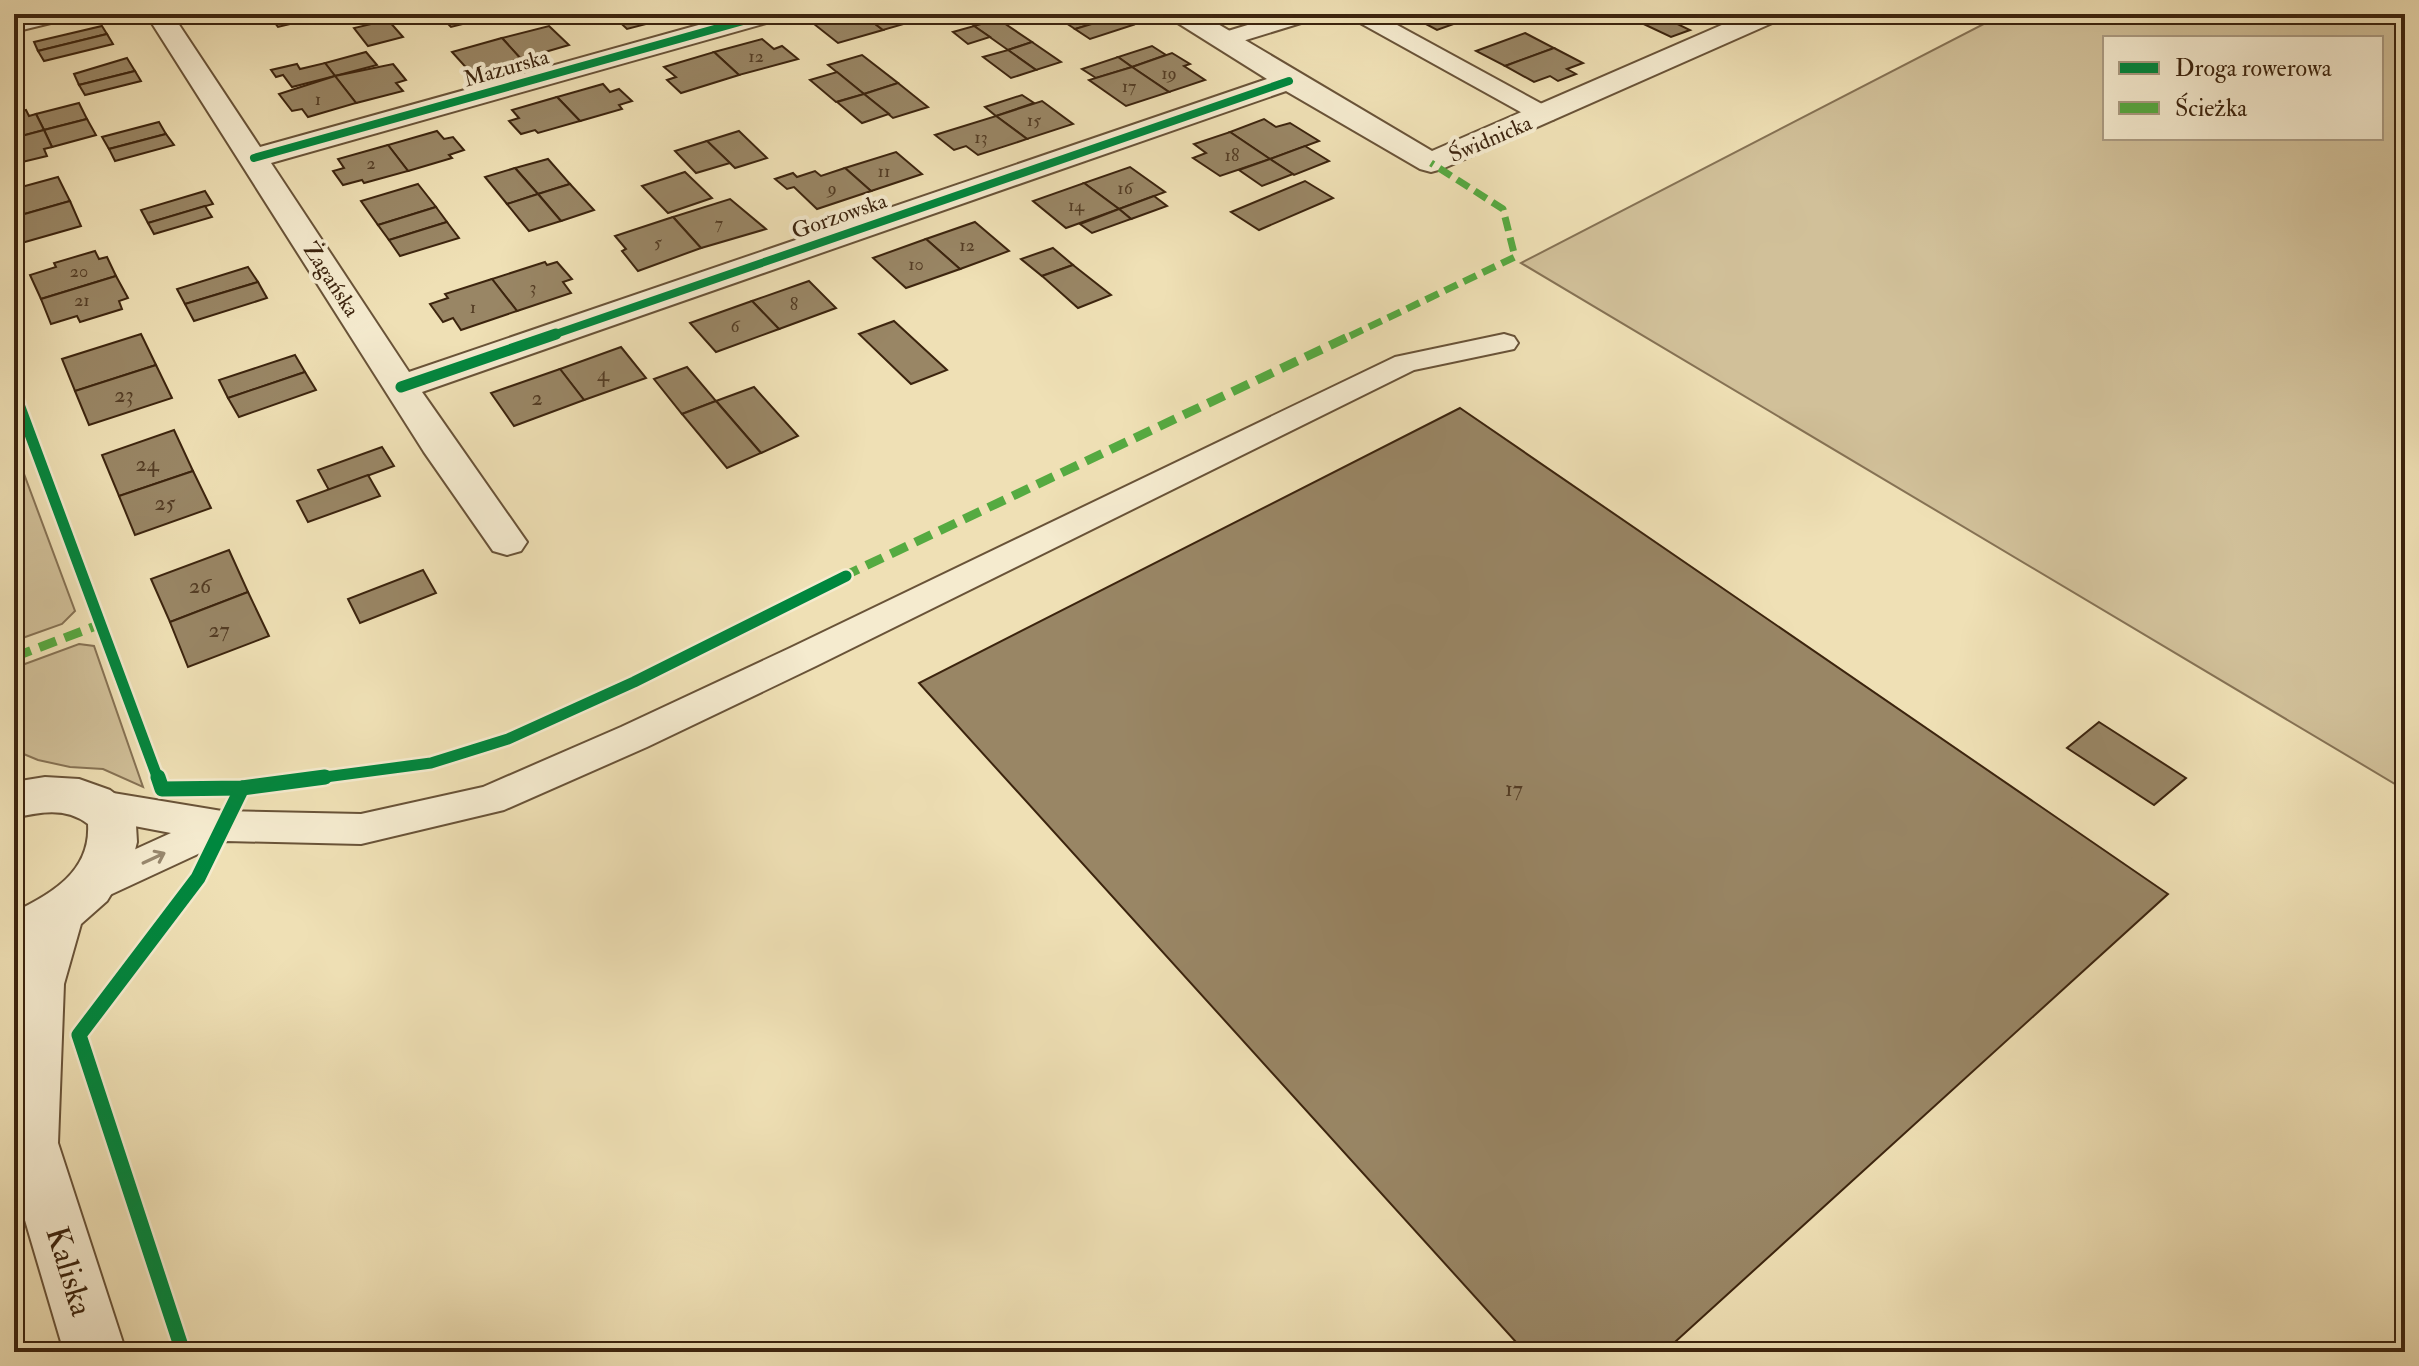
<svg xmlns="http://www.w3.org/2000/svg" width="2419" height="1366" font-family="'IM FELL Double Pica',serif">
<rect width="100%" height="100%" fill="#efe0b5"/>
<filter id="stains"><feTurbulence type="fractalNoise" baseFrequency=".0025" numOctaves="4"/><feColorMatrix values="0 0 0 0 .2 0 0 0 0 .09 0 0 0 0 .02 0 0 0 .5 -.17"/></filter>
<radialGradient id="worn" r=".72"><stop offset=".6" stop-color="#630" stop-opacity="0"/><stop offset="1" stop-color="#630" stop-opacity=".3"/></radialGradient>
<g fill="#d1c099" stroke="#867254" stroke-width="2" fill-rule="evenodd">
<path d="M2003,14h402v776l-884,-527zM2105,38h276v100h-276z"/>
<polygon points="14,447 75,611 62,624 14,641"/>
<polygon points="79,644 94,646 143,787 103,769 70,767 38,760 14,750 14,668"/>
</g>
<g fill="#998665" stroke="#3c240e" stroke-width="2">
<polygon points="268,14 297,14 303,21 278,27"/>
<polygon points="438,14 478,14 483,19 451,27"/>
<polygon points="611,14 670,14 673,17 627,29"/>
<polygon points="848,14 862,14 883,30 838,43 814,24"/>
<polygon points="862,14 923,14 928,17 883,30"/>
<polygon points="1076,14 1116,14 1118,16 1075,29 1060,19"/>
<polygon points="1407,14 1467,14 1473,17 1437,30"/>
<polygon points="1646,14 1657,14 1690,30 1671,37 1633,19"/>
<polygon points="1657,14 1697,14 1674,22"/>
<polygon points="1118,16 1133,25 1090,39 1075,29"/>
<polygon points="998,19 1032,42 1008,50 974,26"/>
<polygon points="388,20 403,37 368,46 354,28"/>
<polygon points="102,26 107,34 38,51 34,42"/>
<polygon points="549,26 569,45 521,59 502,38"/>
<polygon points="974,26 990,37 968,44 953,32"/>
<polygon points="1525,33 1554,48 1505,66 1476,51"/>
<polygon points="107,34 113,44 44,61 38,51"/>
<polygon points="502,38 521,59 470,72 452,52"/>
<polygon points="762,39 774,49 782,46 798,59 739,75 714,52"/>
<polygon points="1032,42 1061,62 1036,70 1008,50"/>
<polygon points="1152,46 1166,55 1132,67 1118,57"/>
<polygon points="1554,48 1583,63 1567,69 1576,74 1558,81 1550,76 1534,82 1505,66"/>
<polygon points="1008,50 1036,70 1011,78 983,57"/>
<polygon points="366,52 377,65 335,76 325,63"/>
<polygon points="714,52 739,75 681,93 667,80 676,77 664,67"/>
<polygon points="1172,53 1190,64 1184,66 1205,80 1169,92 1132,67"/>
<polygon points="862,55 898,83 864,94 828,65"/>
<polygon points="1118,57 1132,67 1096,78 1082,69"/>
<polygon points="127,58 135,71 79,85 74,74"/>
<polygon points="325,63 335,76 292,87 283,75 276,77 271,70 297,64 300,69"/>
<polygon points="393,64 406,80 396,83 403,91 356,103 335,76"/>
<polygon points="1132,67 1169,92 1126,106 1089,80"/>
<polygon points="135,71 141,81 85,95 79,85"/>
<polygon points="837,72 864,94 836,102 810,80"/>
<polygon points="335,76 356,103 308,117 302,109 292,111 279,94"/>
<polygon points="898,83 928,107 893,118 864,94"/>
<polygon points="603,84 610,92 619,89 632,101 619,105 622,109 580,121 557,97"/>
<polygon points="864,94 889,114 862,123 837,102"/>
<polygon points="1022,95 1034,103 996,116 985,107"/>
<polygon points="557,97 580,121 538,133 535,130 521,134 509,121 519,118 512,110"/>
<polygon points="1042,101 1073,124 1027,139 996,116"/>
<polygon points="79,103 87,119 44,130 36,114"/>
<polygon points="26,110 29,116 36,114 44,130 14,138 14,113"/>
<polygon points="996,116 1027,139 978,155 966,146 954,150 935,135"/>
<polygon points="87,119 96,135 52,147 44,130"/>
<polygon points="1264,119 1276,127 1290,123 1319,141 1270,159 1230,132"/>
<polygon points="159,122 166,134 109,149 102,137"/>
<polygon points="44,130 52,147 44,149 47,156 14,164 14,138"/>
<polygon points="437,131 444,139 453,137 464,150 449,155 452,158 408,171 388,145"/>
<polygon points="739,131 767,158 735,168 707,141"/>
<polygon points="1230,132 1270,159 1220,176 1193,158 1206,153 1194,144"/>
<polygon points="166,134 174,145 115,161 109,149"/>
<polygon points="707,141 730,163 696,173 675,151"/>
<polygon points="388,145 408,171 364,183 362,180 343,185 333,171 344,168 338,159"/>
<polygon points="1305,146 1329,161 1294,175 1270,159"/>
<polygon points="896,152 922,174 871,191 845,168"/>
<polygon points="548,159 570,184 538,194 515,168"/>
<polygon points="1270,159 1293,174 1262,186 1239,170"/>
<polygon points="1130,167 1165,192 1119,209 1084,183"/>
<polygon points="515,168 538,194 507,204 485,177"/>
<polygon points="845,168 871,191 817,209 794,187 787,189 775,179 793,173 797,177 815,171 821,176"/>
<polygon points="685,172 712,198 668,213 642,186"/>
<polygon points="58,177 70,201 14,217 14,189"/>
<polygon points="1305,181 1333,198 1259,230 1231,212"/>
<polygon points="1084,183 1119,209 1066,228 1033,201"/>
<polygon points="418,184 436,207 378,225 361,201"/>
<polygon points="570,184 594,210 561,221 538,194"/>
<polygon points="205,191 213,204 148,223 141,210"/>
<polygon points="538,194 561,221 529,231 507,204"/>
<polygon points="1154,196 1167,206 1131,219 1119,209"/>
<polygon points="730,199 766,229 701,248 673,217"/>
<polygon points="70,201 81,226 18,244 14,235 14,217"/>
<polygon points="205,206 212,217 154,234 148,223"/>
<polygon points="436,207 447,222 389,240 378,225"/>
<polygon points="1119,209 1131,219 1092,233 1080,224"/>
<polygon points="673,217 701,248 638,271 622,251 626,249 615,236"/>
<polygon points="447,222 459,238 400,256 389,240"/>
<polygon points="975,222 1009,251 960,269 926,239"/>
<polygon points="926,239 960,269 906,288 873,258"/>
<polygon points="1053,248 1073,265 1042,276 1021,259"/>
<polygon points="95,251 99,259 107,257 116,276 41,299 30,275 56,267 54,263"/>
<polygon points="545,262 547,265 557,262 572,279 563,282 571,293 517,311 492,279"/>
<polygon points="1073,265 1111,295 1078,308 1042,276"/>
<polygon points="248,267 258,282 185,304 177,289"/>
<polygon points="116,276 128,298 119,301 122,309 80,322 77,316 51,324 41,299"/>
<polygon points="492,279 517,311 461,330 453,318 443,322 430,304 448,298 445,294"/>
<polygon points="809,281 836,308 779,329 752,301"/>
<polygon points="258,282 267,298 194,321 185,304"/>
<polygon points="752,301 779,329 716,352 690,323"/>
<polygon points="894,321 947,370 911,384 859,334"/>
<polygon points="141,334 156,365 75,391 62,359"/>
<polygon points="621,347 646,378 584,400 560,369"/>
<polygon points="295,355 305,372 228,398 219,380"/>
<polygon points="156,365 172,398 89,425 75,391"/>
<polygon points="687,367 716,401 682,414 654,379"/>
<polygon points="560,369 584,400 514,426 491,393"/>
<polygon points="305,372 316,390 239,417 228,398"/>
<polygon points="754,387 798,436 761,453 716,401"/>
<polygon points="716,401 761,453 727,468 682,414"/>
<polygon points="1460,408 2168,894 1664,1352 1525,1352 919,683"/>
<polygon points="174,430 193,471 119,496 102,455"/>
<polygon points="382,447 394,466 329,490 318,470"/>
<polygon points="193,471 211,508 135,535 119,496"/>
<polygon points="368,475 380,496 308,522 297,501"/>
<polygon points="229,550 248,592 170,622 151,579"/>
<polygon points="423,570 436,593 360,623 348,599"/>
<polygon points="248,592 269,636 188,667 170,622"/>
<polygon points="2099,722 2186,778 2154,805 2067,748"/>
</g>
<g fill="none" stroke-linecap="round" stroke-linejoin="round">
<g stroke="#695338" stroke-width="4">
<g id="service">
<polygon points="1283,14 1317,14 1314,19 1223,47 1212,40 1215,35"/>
<polygon points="1350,14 1377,14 1553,110 1556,115 1553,120 1535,120 1353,19"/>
<polygon points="1504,334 1514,337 1518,343 1514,349 1414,370 816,666 647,747 504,810 361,844 226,841 86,906 72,902 66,890 72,878 171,833 87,817 82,806 87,795 101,791 222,811 361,814 483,787 621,727 790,648 1395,357"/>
</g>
</g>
<g stroke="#695338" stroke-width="4">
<g id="minor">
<polygon points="22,14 67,14 63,20 14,32 14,16"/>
<polygon points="146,14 172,14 260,147 738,14 781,14 777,20 271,163 409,372 1267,79 1173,20 1169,14 1201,14 1432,151 1747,14 1783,14 1779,20 1442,169 1431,172 1420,169 1286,91 422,392 527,542 521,551 507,555 493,551 424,452"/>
</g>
</g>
<g stroke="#695338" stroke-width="4">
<path id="tertiary" d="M45,777l34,2 31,11 12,9 14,26 1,17 -4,16 -26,43 -26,23 -17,60 -6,159 68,209h-62l-50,-169v-205l8,-26 -8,3v-43c38,-18 77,-41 74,-88 -22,-17 -48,-12 -74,-6v-36z"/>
</g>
<use href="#service" fill="#f5ebcf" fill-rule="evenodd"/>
<use href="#minor" fill="#f5ebcf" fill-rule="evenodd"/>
<use href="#tertiary" fill="#f5ebcf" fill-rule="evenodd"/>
<polyline stroke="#55aa41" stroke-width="7" stroke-dasharray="14 7" stroke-linecap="butt" points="1350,336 1515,257 1503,209 1431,163"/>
<g stroke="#55aa41" stroke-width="9" stroke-dasharray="18 9" stroke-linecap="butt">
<polyline points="842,577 1354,334"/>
<polyline points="14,657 101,624"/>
</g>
<g stroke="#f5ebcf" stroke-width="11">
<g id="cycleway-far2">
<polyline points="254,158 768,14"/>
<polyline points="550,336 1289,81"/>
</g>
</g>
<g stroke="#f5ebcf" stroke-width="16">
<g id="cycleway-far1">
<polyline points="401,387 556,334"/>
<polyline points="14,391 158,779"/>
<polyline points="310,779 431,763 508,739 634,682 846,576"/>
</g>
</g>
<g stroke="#f5ebcf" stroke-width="20">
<g id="cycleway">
<polyline points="158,777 162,789 242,788 325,777"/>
<polyline points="183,1352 79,1035 198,878 242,788"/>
</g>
</g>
<use href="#cycleway-far2" stroke="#00873e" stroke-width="8"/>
<use href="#cycleway-far1" stroke="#00873e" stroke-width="11"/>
<use href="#cycleway" stroke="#00873e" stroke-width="15"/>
</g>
<defs><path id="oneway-shaft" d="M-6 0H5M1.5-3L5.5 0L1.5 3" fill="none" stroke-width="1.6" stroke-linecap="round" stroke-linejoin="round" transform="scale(2)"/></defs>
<use stroke="#98886e" href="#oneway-shaft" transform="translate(154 858) rotate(-25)"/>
<g text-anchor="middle" stroke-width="8" stroke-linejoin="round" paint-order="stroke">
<g font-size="18" fill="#533c24">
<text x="756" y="62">12</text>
<text x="1169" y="79">19</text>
<text x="1129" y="92">17</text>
<text x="318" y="105">1</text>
<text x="1034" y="126">15</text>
<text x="981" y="143">13</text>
<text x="1232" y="161">18</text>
<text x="371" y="169">2</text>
<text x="884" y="177">11</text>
<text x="832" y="194">9</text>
<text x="1125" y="194">16</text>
<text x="1076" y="211">14</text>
<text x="719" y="229">7</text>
<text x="658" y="248">5</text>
<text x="967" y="251">12</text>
<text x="916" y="270">10</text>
<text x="79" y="277">20</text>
<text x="533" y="293">3</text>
<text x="82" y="306">21</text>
<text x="794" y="310">8</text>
<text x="473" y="313">1</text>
<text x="735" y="332">6</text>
</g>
<g font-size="22" fill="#3c240e" stroke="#f5ebcf">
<text transform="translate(506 67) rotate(-16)" y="8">Mazurska</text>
<text transform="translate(1490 138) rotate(-23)" y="8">Świdnicka</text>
<text transform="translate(839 215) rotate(-19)" y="8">Gorzowska</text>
<text transform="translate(332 279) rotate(57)" y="8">Żagańska</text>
</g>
<g font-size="22" fill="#533c24">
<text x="603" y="381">4</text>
<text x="124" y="402">23</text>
<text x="537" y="405">2</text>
<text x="147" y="471">24</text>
<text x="165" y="510">25</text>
<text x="200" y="593">26</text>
<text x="219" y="637">27</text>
<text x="1514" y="796">17</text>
</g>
<g font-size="32" fill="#3c240e" stroke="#f5ebcf">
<text transform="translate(70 1271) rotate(73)" y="11">Kaliska</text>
</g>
</g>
<rect width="2419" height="1366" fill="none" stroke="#efe0b5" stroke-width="48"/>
<rect x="16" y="16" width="2387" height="1334" fill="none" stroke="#3c240e" stroke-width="4"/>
<rect x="24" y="24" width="2371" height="1318" fill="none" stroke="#3c240e" stroke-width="2"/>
<rect x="2103" y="36" width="280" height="104" fill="#f5ebcf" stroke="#ab9b82" stroke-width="2"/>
<rect x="2119" y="62" width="40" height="12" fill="#00873e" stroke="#ab9b82" stroke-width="2"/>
<text x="2175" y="76" font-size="24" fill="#3c240e">Droga rowerowa</text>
<rect x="2119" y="102" width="40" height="12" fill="#55aa41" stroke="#ab9b82" stroke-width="2"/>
<text x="2175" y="116" font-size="24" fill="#3c240e">Ścieżka</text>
<rect width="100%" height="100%" filter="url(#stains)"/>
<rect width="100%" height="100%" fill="url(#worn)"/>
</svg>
